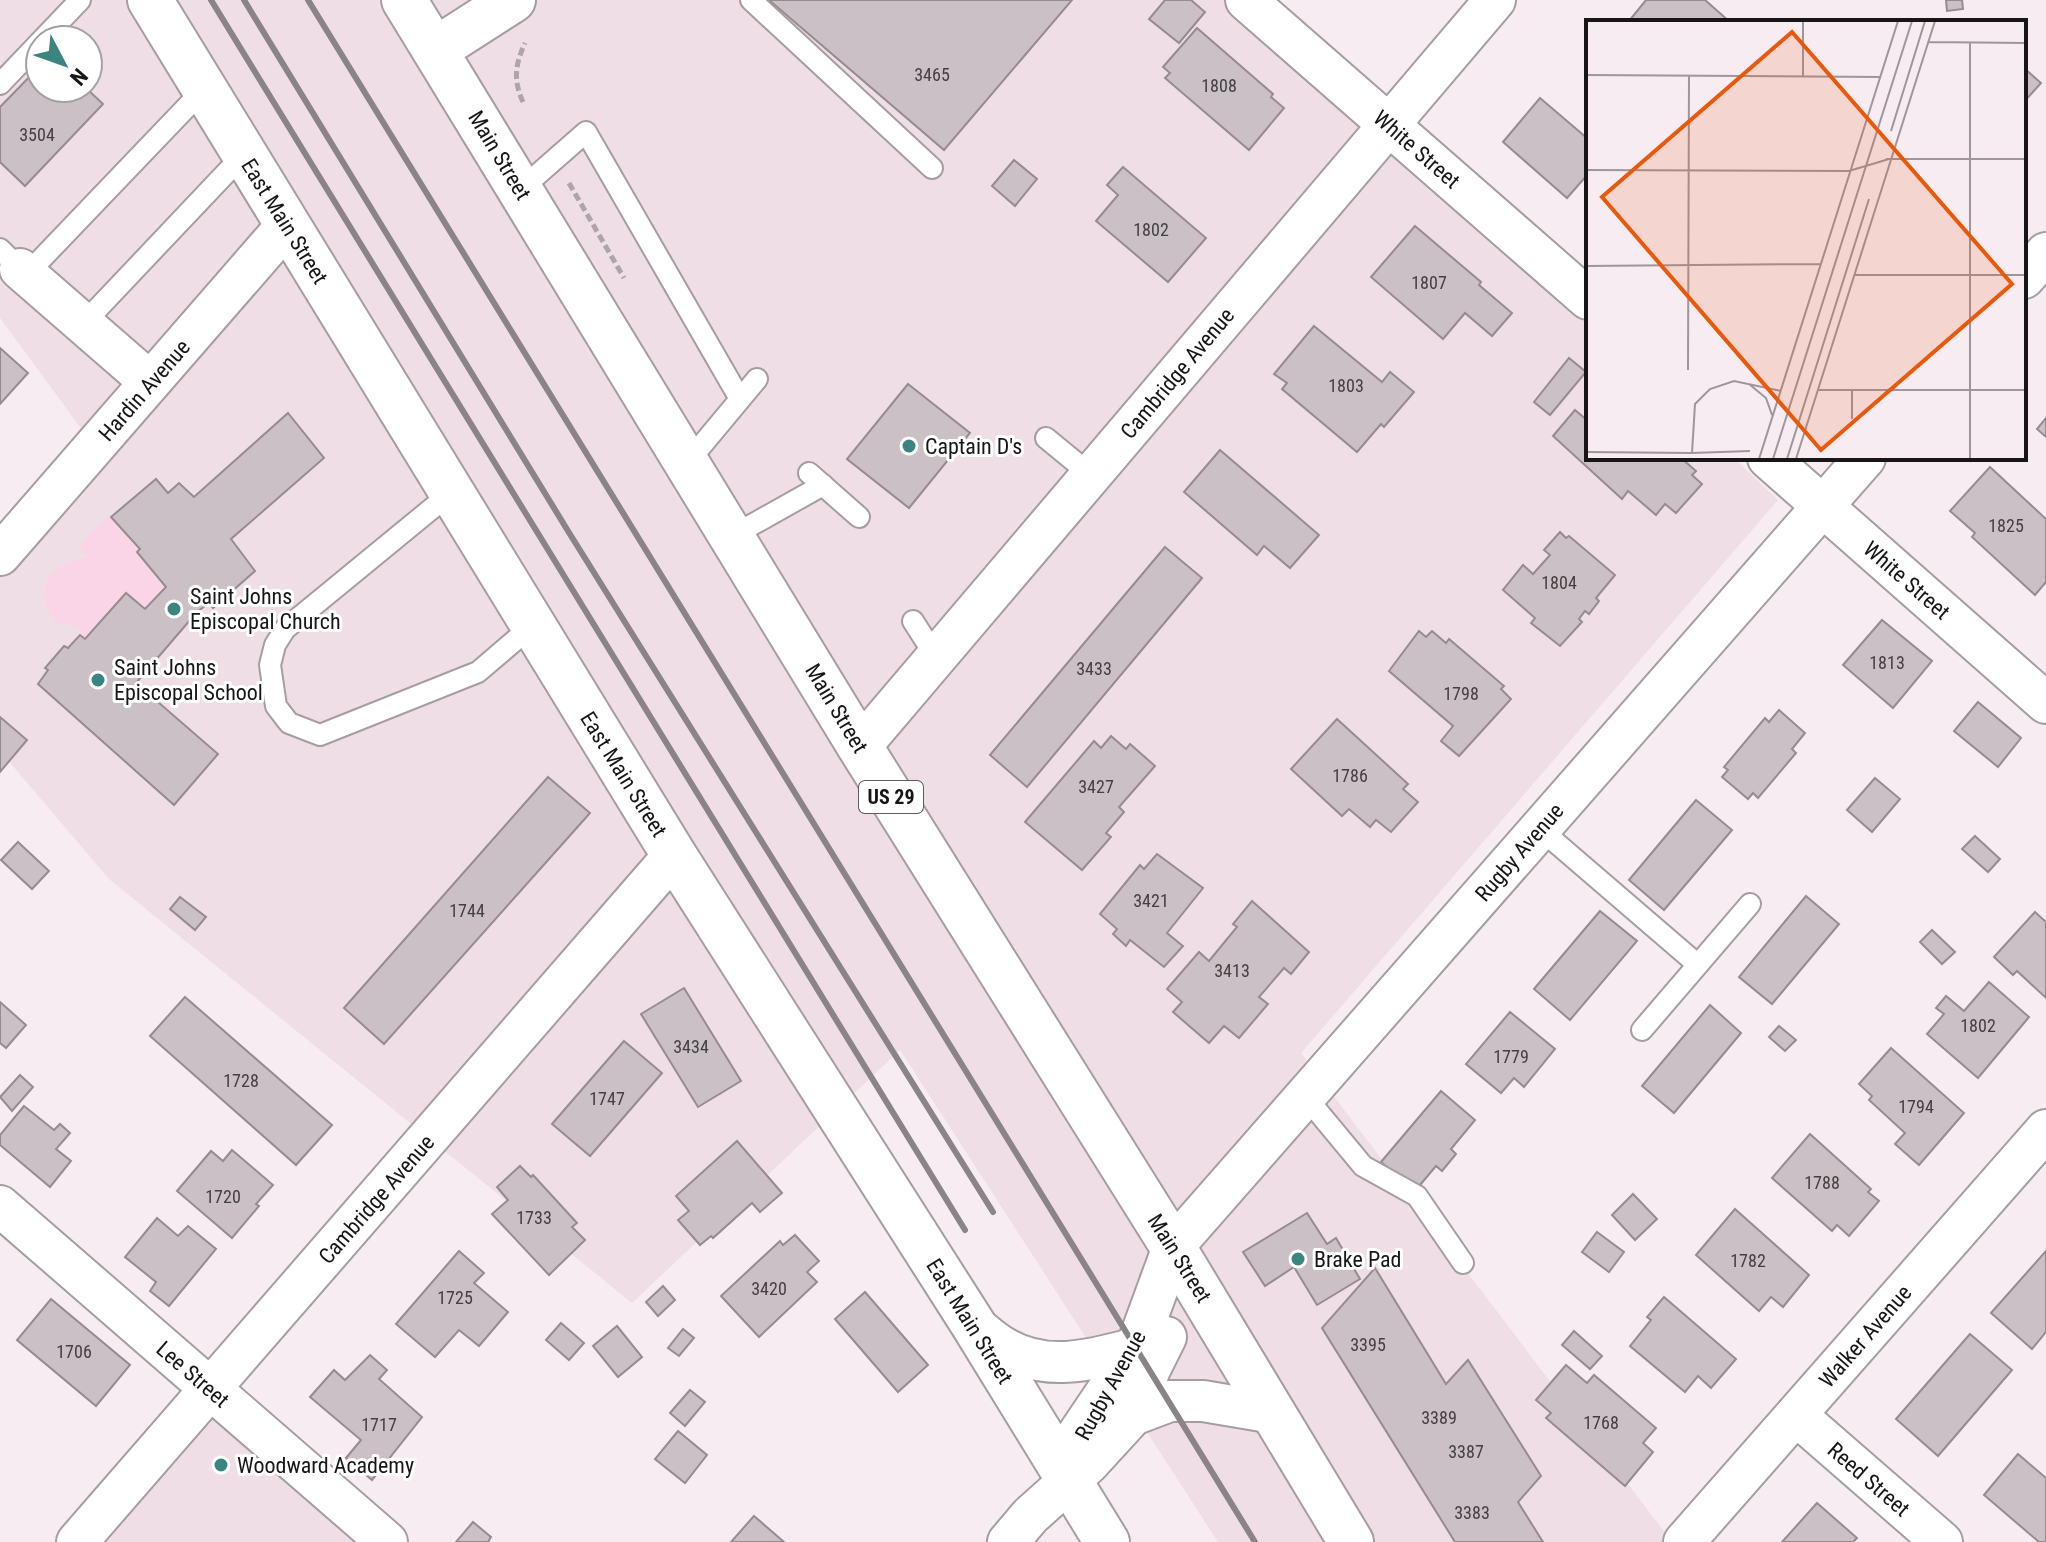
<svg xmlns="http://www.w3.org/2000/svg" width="2046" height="1542" font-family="'Roboto Condensed',sans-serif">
<rect width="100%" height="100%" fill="#f6ecf1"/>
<g fill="#f0dee7" fill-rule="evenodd">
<path d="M0,0h1259l329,317v141h146l44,42 -477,553 371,489h-454l-318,-492 -268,253 -523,-424 -109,-128v-193l91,-116 -91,-124zM40,40h48v48h-48z"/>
<polygon points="210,1389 387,1542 77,1542"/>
</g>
<path fill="#fad4e7" d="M111,517l29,32 -3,4 29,34 -21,22 -19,-16 -41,46 -5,-4 1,-6 -16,-7 -5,4c-30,-36 -13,-62 28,-69l-9,-11 25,-27z"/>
<g fill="#cac0c5" stroke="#958b90" stroke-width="2">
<polygon points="769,0 1072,0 944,150"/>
<polygon points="1165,0 1191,0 1205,12 1179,43 1149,19"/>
<polygon points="1646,0 1705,0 1730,22 1631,22 1629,21"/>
<polygon points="1946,0 1962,0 1963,9 1947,11"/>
<polygon points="1197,28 1273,94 1271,97 1284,108 1249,150 1165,78 1170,73 1163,67"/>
<polygon points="40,66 40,88 86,88 103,104 25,186 0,162 0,107"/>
<polygon points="2024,68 2041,83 2024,102"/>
<polygon points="1540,98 1588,139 1588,174 1567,198 1503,142"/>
<polygon points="1014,160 1037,179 1015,206 992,186"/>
<polygon points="1123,167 1206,238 1168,282 1096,221 1118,195 1107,185"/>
<polygon points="1415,226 1481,282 1479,285 1512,313 1492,336 1465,313 1443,339 1371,277"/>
<polygon points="1314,326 1382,382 1390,372 1414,392 1384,427 1381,424 1357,452 1282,389 1287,383 1274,374"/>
<polygon points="0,348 28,373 0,404"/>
<polygon points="1569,358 1586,372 1550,415 1534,402"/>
<polygon points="908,384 970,433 909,508 847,459"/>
<polygon points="1575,410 1588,421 1588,458 1681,458 1696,471 1692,475 1702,484 1676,513 1665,504 1656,515 1628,491 1622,499 1553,436"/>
<polygon points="288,413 324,458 231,539 255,571 213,608 209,603 197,612 136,683 218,754 174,805 38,684 48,670 45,668 64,646 68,648 80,635 85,639 126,593 145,609 166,587 137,552 140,549 111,517 156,479 168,493 179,483 194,497"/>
<polygon points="2046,418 2046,437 2037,429"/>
<polygon points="1220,450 1319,535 1290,568 1264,546 1257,555 1184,492"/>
<polygon points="1990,467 2046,519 2046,582 2035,595 1972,537 1975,533 1950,511"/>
<polygon points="1560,532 1566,538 1569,536 1615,575 1596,598 1599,601 1589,614 1585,611 1579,619 1582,622 1560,646 1531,623 1535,618 1503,590 1523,565 1533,574 1550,555 1544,550"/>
<polygon points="1165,547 1202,578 1027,787 990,755"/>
<polygon points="1882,620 1932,661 1893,708 1843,665"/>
<polygon points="1419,631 1426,637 1432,631 1446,643 1449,639 1504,686 1501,689 1511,699 1459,756 1441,741 1453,726 1389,671"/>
<polygon points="1978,702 2021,738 1998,767 1954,731"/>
<polygon points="1779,710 1805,733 1792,749 1796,753 1758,798 1753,793 1748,799 1722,777 1728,770 1724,767 1765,718 1769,722"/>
<polygon points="0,717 27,740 0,772"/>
<polygon points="1337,719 1408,784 1403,789 1418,802 1391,832 1376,820 1370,827 1349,809 1342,816 1291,769"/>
<polygon points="1111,736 1126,749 1130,744 1155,766 1119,807 1124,812 1106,833 1111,837 1082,870 1025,822 1094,741 1101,748"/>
<polygon points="548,777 590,813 384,1044 344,1008"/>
<polygon points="1875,778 1900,799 1872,832 1847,810"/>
<polygon points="1696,800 1732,830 1664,910 1629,880"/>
<polygon points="1975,836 2000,859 1988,872 1962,849"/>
<polygon points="18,842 49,871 32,889 1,860"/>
<polygon points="1157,854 1203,888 1167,933 1183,946 1164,967 1130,940 1126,946 1113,934 1117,929 1100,914 1140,865 1144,869"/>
<polygon points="1806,896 1839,924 1772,1004 1739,977"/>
<polygon points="180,897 206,917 195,930 170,909"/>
<polygon points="1252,901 1309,952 1291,974 1284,968 1259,997 1268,1004 1239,1038 1224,1026 1209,1043 1173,1012 1182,1002 1167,989 1199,952 1209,961 1237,927 1233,924"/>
<polygon points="1600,911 1637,941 1570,1020 1534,989"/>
<polygon points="2035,912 2046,922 2046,998 2017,971 2013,975 1994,957"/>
<polygon points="1932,930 1955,952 1942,964 1920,942"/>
<polygon points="1989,982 2029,1017 1978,1078 1927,1034 1944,1014 1936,1008 1946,996 1964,1011"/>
<polygon points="684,988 741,1081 698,1107 641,1014"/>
<polygon points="185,997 332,1125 296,1165 150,1036"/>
<polygon points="0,1002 26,1025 6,1048 0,1043"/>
<polygon points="1710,1005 1741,1033 1674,1113 1642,1086"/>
<polygon points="1510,1012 1555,1049 1524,1087 1514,1078 1501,1093 1466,1064"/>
<polygon points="1779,1026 1796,1040 1785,1051 1769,1037"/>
<polygon points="624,1041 662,1073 590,1156 552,1124"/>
<polygon points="1891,1048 1964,1113 1919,1165 1895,1144 1905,1133 1869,1100 1872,1096 1859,1084"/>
<polygon points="20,1075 33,1087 12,1111 0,1097"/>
<polygon points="1441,1091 1475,1120 1451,1149 1456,1154 1442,1171 1436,1166 1415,1191 1381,1162"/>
<polygon points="24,1106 54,1130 60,1124 70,1133 56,1149 71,1161 50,1187 0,1145 0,1135"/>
<polygon points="1810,1134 1871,1189 1868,1192 1879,1201 1849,1236 1837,1225 1832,1231 1772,1178"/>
<polygon points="737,1141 782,1193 760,1212 752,1203 713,1238 711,1236 700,1245 678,1220 689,1211 676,1196"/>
<polygon points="232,1150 273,1185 256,1204 259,1206 232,1238 177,1191 211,1151 223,1161"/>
<polygon points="520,1166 531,1177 533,1175 577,1223 572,1227 585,1240 549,1275 492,1214 508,1200 497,1187"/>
<polygon points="1633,1194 1657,1219 1635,1240 1612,1215"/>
<polygon points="1735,1209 1809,1275 1783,1307 1771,1297 1759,1311 1696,1255"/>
<polygon points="1307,1213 1327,1244 1336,1238 1360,1279 1317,1305 1294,1267 1265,1286 1243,1252"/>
<polygon points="157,1218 178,1236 188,1226 216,1249 169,1306 150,1291 156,1282 125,1257"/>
<polygon points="1597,1232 1624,1252 1609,1272 1582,1252"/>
<polygon points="795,1235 819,1261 807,1272 817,1282 759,1337 721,1296 780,1241 783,1245"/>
<polygon points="459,1251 484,1273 474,1283 508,1312 479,1346 459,1330 435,1357 396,1324"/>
<polygon points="2046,1251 2046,1332 2032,1349 1991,1313"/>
<polygon points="1375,1268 1446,1384 1468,1360 1541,1476 1518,1502 1543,1542 1455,1542 1322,1328"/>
<polygon points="663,1286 675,1300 658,1316 646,1302"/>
<polygon points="865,1292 928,1365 898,1392 835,1319"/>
<polygon points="1664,1297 1736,1359 1711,1388 1698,1376 1685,1392 1630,1346 1651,1320 1647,1317"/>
<polygon points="51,1299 130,1365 96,1406 17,1340"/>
<polygon points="561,1323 584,1343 569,1360 546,1340"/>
<polygon points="617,1326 642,1357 618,1377 593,1346"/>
<polygon points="683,1329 694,1338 679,1356 668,1348"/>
<polygon points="1574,1331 1602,1356 1590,1369 1562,1345"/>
<polygon points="1970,1334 2012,1370 1938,1456 1896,1419"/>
<polygon points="370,1355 387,1370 379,1379 422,1417 372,1480 346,1458 361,1440 310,1397 334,1370 345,1380"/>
<polygon points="1566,1365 1587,1383 1594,1375 1656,1428 1643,1443 1653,1452 1625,1486 1546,1418 1551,1413 1536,1400"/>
<polygon points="690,1390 705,1402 685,1426 670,1413"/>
<polygon points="678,1431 707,1455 685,1483 655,1459"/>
<polygon points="2018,1454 2046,1478 2046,1542 2039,1542 1984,1495"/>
<polygon points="1817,1503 1857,1538 1853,1542 1782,1542"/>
<polygon points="754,1516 784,1542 731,1542"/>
<polygon points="473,1522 491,1537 488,1542 456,1542"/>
</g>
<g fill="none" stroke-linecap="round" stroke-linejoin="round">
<g stroke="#a69da2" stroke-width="24">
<g id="service">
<polyline points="751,0 932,168"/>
<polyline points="42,40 80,0"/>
<polyline points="0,84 40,42"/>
<polyline points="521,189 586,132 740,399"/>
<polyline points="0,249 20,269"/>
<polyline points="26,275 204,89"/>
<polyline points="83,324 244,154"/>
<polyline points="1046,438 1091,475"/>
<polyline points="687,463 757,379"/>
<polyline points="809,473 859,517"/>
<polyline points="452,492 285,629 275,645 270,665 276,706 289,723 320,735 478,672 533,625"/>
<polyline points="732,536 823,485"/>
<polyline points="913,621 936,657"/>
<polyline points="1540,829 1697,964"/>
<polyline points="1642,1030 1750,904"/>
<polyline points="1305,1096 1363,1166 1417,1196 1463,1263"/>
</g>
</g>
<g stroke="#a69da2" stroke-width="44">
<g id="minor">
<polyline points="1246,0 1588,299"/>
<polyline points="20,269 150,382"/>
<polyline points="2024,278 2046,253"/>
<polyline points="1768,458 2046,703"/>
<polyline points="0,555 287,225"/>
<polyline points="860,747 1495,0"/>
<polyline points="0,1206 387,1542"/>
<path d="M973,1324c10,8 19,17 30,23 43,26 88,13 133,1"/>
<polyline points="1133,1415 1170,1401 1203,1401 1274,1413"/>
<polyline points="1796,1415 1942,1542"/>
<polyline points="1070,1480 1076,1437 1136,1348 1173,1247 1865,458"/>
<polyline points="77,1542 674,855"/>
<polyline points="1008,1542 1030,1516 1089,1463 1133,1415 1150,1369 1166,1337"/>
<polyline points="1684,1542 2046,1130"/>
</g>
</g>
<g stroke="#a69da2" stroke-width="48">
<polyline id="tertiary" points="150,0 674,855 973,1324 1107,1542"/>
</g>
<g stroke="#a69da2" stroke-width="48">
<g id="primary">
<polyline points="404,0 860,747 1173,1247 1351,1542"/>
<polyline points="435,50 513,0"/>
</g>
</g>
<g stroke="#aca5a9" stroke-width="5" stroke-dasharray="8 4" stroke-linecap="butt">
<path d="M523,102c-10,-22 -8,-37 2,-59"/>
<polyline points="569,183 624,278"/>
</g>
<use href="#service" stroke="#fff" stroke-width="20"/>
<use href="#minor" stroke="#fff" stroke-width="40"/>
<use href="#tertiary" stroke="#fff" stroke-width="44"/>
<use href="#primary" stroke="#fff" stroke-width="44"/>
<g stroke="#8a8387" stroke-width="6">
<polyline points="211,0 965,1230"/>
<polyline points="244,0 568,531 993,1212"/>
<polyline points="308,0 1255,1542"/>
</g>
</g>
<g fill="#3c847f" stroke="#fff" stroke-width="3">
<circle cx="909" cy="446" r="8"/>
<circle cx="174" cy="609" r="8"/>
<circle cx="98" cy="680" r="8"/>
<circle cx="1298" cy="1259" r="8"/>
<circle cx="221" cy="1465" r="8"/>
</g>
<g text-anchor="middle" stroke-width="6" stroke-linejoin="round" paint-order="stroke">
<g font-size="18" fill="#444042">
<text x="932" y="81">3465</text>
<text x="1219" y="92">1808</text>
<text x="37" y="141">3504</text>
<text x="1151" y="236">1802</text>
<text x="1429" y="289">1807</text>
<text x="1346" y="392">1803</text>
<text x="2006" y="532">1825</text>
<text x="1559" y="589">1804</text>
<text x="1887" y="669">1813</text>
<text x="1094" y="675">3433</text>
<text x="1461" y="700">1798</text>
<text x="1350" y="782">1786</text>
<text x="1096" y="793">3427</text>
<text x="1151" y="907">3421</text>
<text x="467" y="917">1744</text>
<text x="1232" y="977">3413</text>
<text x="1978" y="1032">1802</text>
<text x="691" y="1053">3434</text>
<text x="1511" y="1063">1779</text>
<text x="241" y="1087">1728</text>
<text x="607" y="1105">1747</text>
<text x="1916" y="1113">1794</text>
<text x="1822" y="1189">1788</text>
<text x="223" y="1203">1720</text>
<text x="534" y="1224">1733</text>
<text x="1748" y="1267">1782</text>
<text x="769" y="1295">3420</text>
<text x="455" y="1304">1725</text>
<text x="1368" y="1351">3395</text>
<text x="74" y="1358">1706</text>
<text x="1439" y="1424">3389</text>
<text x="1601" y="1429">1768</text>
<text x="379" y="1431">1717</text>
<text x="1466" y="1458">3387</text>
<text x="1472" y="1519">3383</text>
</g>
<rect fill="#fff" stroke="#5d5b5d" stroke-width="2" x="859" y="781" width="64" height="32" rx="6"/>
<g font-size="20" font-weight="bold" fill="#181517">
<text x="891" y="804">US 29</text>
</g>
<g font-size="22" fill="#181517" stroke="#fff">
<text transform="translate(1417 149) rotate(41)" y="8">White Street</text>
<text transform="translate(500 155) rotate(59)" y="8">Main Street</text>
<text transform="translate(285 221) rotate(58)" y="8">East Main Street</text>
<text transform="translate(1177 373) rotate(-50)" y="8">Cambridge Avenue</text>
<text transform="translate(144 390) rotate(-49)" y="8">Hardin Avenue</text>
<text transform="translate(1907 580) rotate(41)" y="8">White Street</text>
<text transform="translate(837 708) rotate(59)" y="8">Main Street</text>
<text transform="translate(624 774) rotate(58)" y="8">East Main Street</text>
<text transform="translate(1519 852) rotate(-49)" y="8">Rugby Avenue</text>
<text transform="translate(376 1199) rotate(-49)" y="8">Cambridge Avenue</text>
<text transform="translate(1180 1258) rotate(58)" y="8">Main Street</text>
<text transform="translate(970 1321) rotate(58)" y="8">East Main Street</text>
<text transform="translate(1865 1336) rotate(-49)" y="8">Walker Avenue</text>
<text transform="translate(193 1374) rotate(41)" y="8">Lee Street</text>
<text transform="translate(1110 1385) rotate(-61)" y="8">Rugby Avenue</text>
<text transform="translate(1869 1479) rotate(41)" y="8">Reed Street</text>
</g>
<g font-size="22" fill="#181517" stroke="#fff" text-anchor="start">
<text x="925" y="454">Captain D's</text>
<text x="190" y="604">Saint Johns<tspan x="190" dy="25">Episcopal Church</tspan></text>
<text x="114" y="675">Saint Johns<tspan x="114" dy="25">Episcopal School</tspan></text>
<text x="1314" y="1267">Brake Pad</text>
<text x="237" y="1473">Woodward Academy</text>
</g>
</g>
<g transform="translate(1586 20)">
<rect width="440" height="440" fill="#f6ecf1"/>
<path fill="none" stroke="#9d969a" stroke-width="2" d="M217,1v55M342,22l98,1M0,55l294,2M305,111l34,-110M300,139h140M0,150l263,1 40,-12M0,246l235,-2M268,255h172M102,350l1,-294M163,364l17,14 6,17M232,370h208M266,370v29M164,431l-58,2 3,-49 15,-15 24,-8 47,10M0,432l106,1M173,439l139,-438M187,439l139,-438M201,439l82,-260M210,439l139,-438M384,439v-417"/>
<path fill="#e8590c" fill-opacity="0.15" stroke="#e8590c" stroke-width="4" d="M206,12l220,252 -191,166 -219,-253z"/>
<rect width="440" height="440" fill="none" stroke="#181517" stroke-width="4"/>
</g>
<g transform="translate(64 64) rotate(131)"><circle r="38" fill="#ffffff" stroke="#a3a1a2" stroke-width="2"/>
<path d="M0-6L14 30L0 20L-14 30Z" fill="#3c847f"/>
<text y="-12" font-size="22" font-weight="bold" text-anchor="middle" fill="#181517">N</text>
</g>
</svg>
